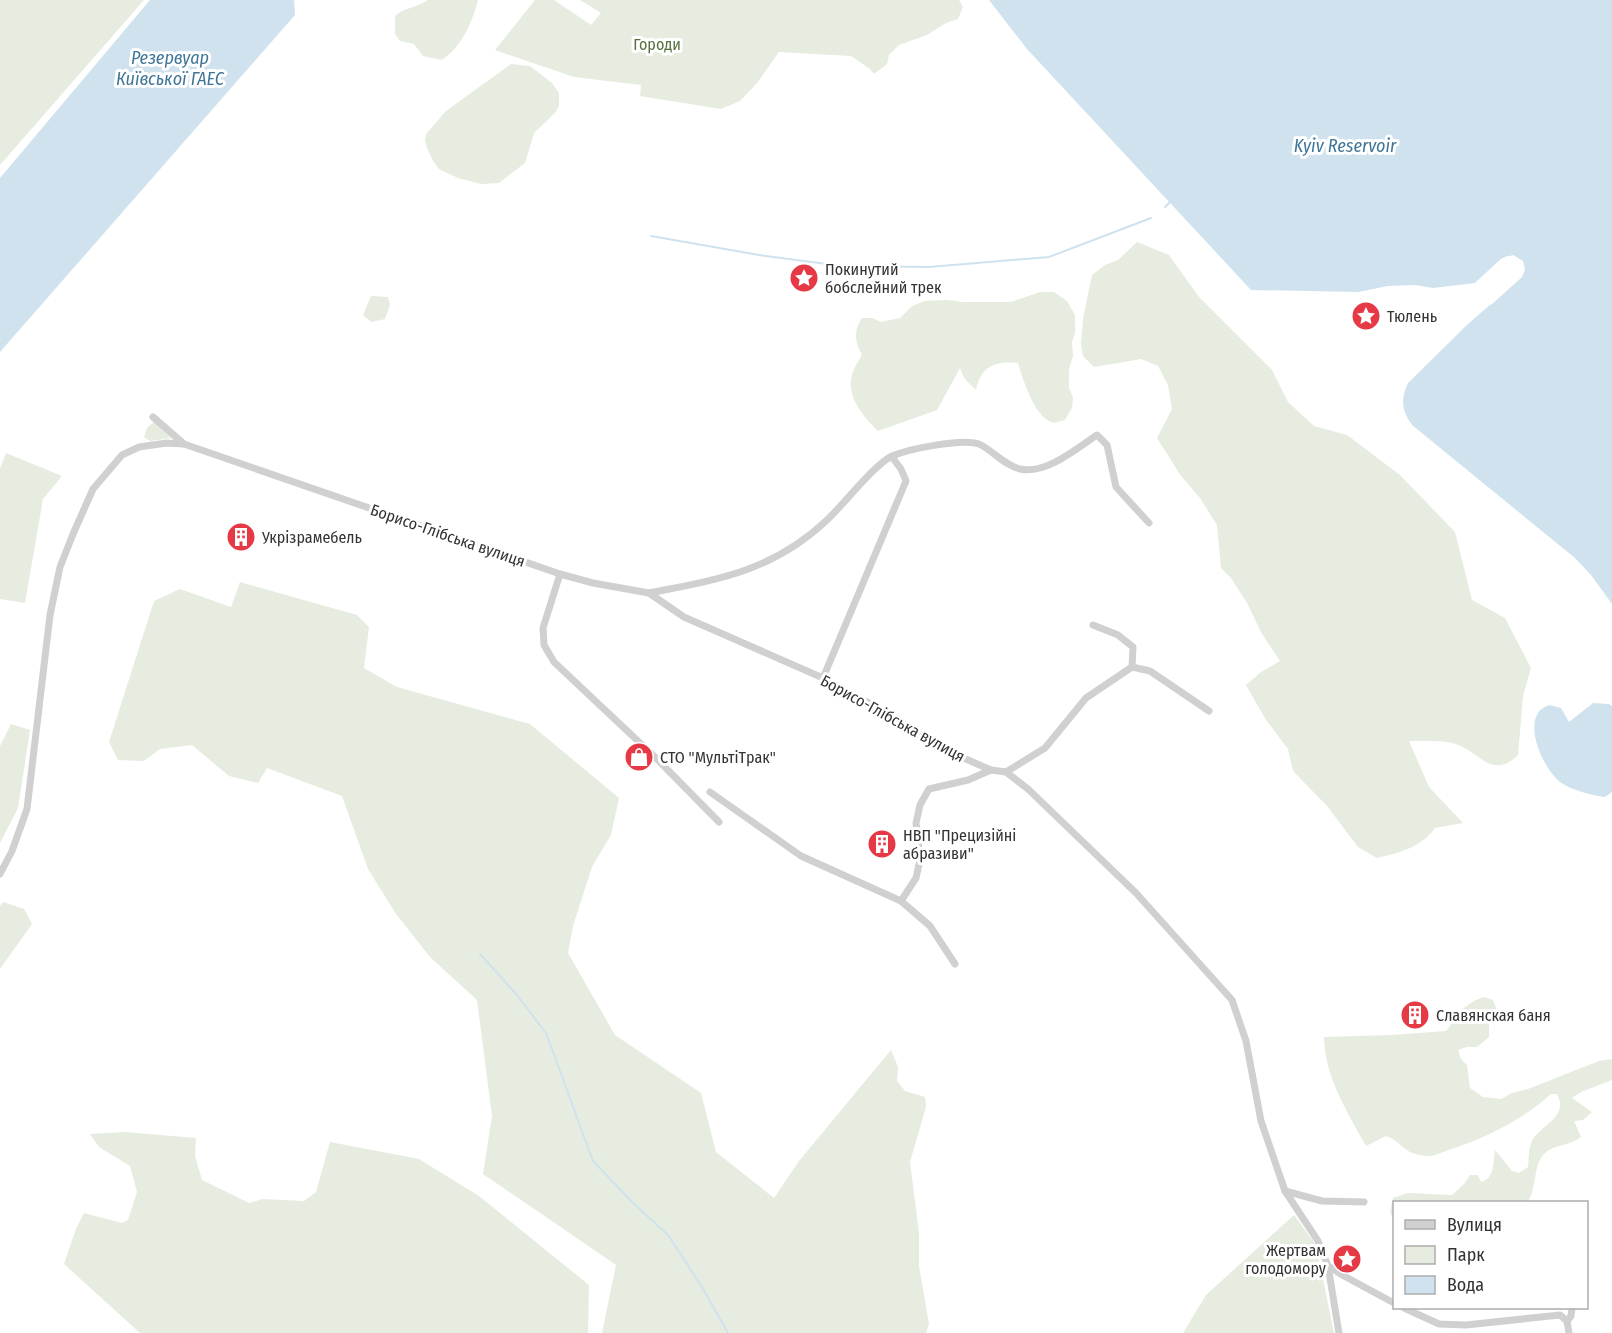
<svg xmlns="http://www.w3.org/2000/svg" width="1612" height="1333" font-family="'Fira Sans Condensed',sans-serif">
<rect width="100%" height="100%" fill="#fff"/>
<g fill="#e6ecdf">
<polygon points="0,0 144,0 0,165"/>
<path d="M428,0h50c-6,23 -16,46 -36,60l-19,-4 -9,-12 -14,-3 -5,-7v-18c10,-9 22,-8 33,-16z"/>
<polygon points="535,0 554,0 591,25 601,13 580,0 959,0 963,7 958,19 946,23 927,35 899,45 889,55 887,64 874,74 870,69 851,56 779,52 757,83 740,101 721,109 640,96 641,85 574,77 495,50"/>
<polygon points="511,64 530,66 552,83 559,93 559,106 555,113 534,133 525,163 499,183 481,184 458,178 439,169 433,161 427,148 425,141 426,134 446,111"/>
<path d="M1137,242l32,13 30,42 73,73 16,32 26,24 33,9 53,40 55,57 17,68 33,18 26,50 -8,28 -5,59c-26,25 -37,-2 -62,-11 -10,-4 -35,-3 -47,-3l20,46 34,36 -28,5c-13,19 -36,25 -58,30l-19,-11 -31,-41 -34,-35 -5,-22 -22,-29 -20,-35 15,-13 19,-11 -18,-27 -15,-31 -16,-25 -10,-10 -4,-43 -17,-27 -19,-22 -24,-38 15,-29 -4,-24 -10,-19 -17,-7 -47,8 -11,-11 -2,-12 2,-25 9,-44 13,-10 13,-5z"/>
<path d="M1040,292h14l13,9 8,14v18l-3,9 1,14 -4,13v19l4,9 -1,11 -7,12c-5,1 -9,4 -14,2 -17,-7 -28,-42 -33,-59 -23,-2 -37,3 -42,27l-12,-12 -4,-10 -23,42 -59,21c-15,-14 -34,-37 -25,-59 2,-6 6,-12 9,-17 -7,-13 -9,-24 0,-37h10l9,4 19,-4 12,-12 13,-5 22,-1 15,2h49z"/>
<polygon points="371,296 388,297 390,305 385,319 371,322 363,315"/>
<polygon points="154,422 171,438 150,441 144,437 147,428"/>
<polygon points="6,453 62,476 43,499 25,603 0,599 0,469"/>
<polygon points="240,582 357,615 369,627 364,668 397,687 530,724 619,798 611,835 592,867 573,926 568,953 615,1035 701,1093 716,1152 774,1198 799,1161 891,1050 898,1067 897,1081 905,1091 925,1097 926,1107 910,1162 919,1233 919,1266 929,1324 926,1333 602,1333 616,1265 483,1174 492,1116 477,1000 430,957 396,914 368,869 342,796 267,768 258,783 229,776 192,745 160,749 144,761 118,760 109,742 154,601 180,589 231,607"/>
<polygon points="11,724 30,730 18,808 0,843 0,746"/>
<polygon points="3,902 24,909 32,924 0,969 0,906"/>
<path d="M1484,997l9,3 4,11 -8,7v19l-12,10h-10l-9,3 3,9 6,6 3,23 13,9 18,2 11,-6 16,-4 71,-28 13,-2v21l-31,12 -9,6 20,14 -9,8 -9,1 7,16c-10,8 -21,7 -32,13 -17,10 -11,35 -21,52h-134v20l-4,-10 3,-14 15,-5 44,2 13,-12 5,-8h8l3,7c14,-4 12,-19 14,-32l17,21 7,2 9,-6c1,-9 0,-19 5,-28 10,-15 36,-23 24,-45h-6c-30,27 -64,43 -102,56 -7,2 -16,7 -23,6 -23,-2 -22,-13 -40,-20l-20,10c-19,-35 -41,-68 -42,-109l67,-2 55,-4c13,-16 16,-27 38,-34z"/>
<polygon points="125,1132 196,1138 195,1156 202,1180 249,1203 263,1199 304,1201 316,1192 330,1142 419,1159 479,1196 589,1285 588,1333 140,1333 64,1264 76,1229 84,1213 122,1223 128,1220 137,1192 130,1166 99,1147 90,1134"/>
<polygon points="1294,1215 1316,1245 1334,1333 1183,1333 1206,1295"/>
</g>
<g fill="#cfe2ee">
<polygon points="150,0 294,0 295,15 0,352 0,178"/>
<path d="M989,0h623v604l-21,-29 -16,-17 -163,-133c-10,-14 -12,-25 -4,-42l60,-59 54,-47 1,-16 -16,-5 -6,3 -26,24 -42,5 -18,-3 -27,1 -30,6 -107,-2 -224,-241z"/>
<path d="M1593,703l16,1 3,2v86l-7,5c-12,-1 -36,-8 -45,-15 -15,-12 -34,-51 -22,-69 2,-4 7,-6 11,-8l12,3 8,14z"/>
</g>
<polygon fill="#fff" points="1513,255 1523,261 1525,270 1522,277 1491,305 1490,302 1520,275 1522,269 1521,263 1513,258 1508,259 1502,262 1477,285 1475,283 1501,259"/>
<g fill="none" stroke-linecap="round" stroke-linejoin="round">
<g stroke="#cfe2ee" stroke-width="2">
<polyline points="1165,207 1171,201"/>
<polyline points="651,236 759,255 842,266 929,267 1049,257 1151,218"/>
<polyline points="480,954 516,994 546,1033 593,1161 633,1203 668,1235 702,1287 728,1333"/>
</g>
<g stroke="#d0d0d0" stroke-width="7">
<polyline points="153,417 184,444"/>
<polyline points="560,574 543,628 544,645 554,662 656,758 719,822"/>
<path d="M649,593c71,-14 124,-22 178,-73 17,-16 47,-55 65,-64 17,-7 74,-19 89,-11 13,7 25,21 39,24 26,6 57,-21 77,-34l10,10 9,42 33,36"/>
<polyline points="1093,625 1118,635 1133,647 1132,667"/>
<polyline points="823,678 906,481 901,469 892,457"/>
<polyline points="1006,772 1045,748 1086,698 1132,667 1150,671 1209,711"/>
<polyline points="710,792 801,856 901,901 916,878 920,860 916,823 920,805 929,789 968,780 991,770"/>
<polyline points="0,874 12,851 27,809 50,615 60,567 73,534 93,489 122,455 139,447 167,443 184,444 560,574 593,583 649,593 684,617 823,678 886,712 943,749 991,770 1006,772 1028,789 1136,893 1232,1000 1246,1041 1261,1121 1285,1191 1318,1241 1328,1266 1339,1333"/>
<polyline points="901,901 930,926 955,964"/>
<polyline points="1285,1191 1322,1201 1364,1202"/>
<polyline points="1328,1266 1344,1276 1394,1303"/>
<polyline points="1404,1308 1439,1324 1466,1325 1560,1315 1567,1321 1569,1333"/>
<polyline points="1567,1321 1571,1316 1572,1308"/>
</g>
</g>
<defs>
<g id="sight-disc" transform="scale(1.5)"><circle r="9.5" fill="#e63946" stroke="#fff"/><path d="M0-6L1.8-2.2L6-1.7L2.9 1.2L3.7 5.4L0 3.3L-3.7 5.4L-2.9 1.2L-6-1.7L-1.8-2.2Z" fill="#fff"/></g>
<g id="building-disc" transform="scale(1.5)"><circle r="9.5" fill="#e63946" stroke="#fff"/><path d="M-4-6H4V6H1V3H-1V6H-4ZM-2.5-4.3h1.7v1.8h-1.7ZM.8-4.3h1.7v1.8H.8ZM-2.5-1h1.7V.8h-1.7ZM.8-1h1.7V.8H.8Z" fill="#fff"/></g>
<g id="shop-disc" transform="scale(1.5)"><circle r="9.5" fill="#e63946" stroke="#fff"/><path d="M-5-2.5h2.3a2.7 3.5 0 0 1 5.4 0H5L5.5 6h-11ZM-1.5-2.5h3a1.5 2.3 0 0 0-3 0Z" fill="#fff"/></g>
</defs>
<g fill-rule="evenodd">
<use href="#sight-disc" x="804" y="278"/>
<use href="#sight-disc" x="1366" y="316"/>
<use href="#building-disc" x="241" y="537"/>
<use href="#shop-disc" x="639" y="757"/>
<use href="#building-disc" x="882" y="844"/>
<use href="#building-disc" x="1415" y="1015"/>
<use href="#sight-disc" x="1347" y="1259"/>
</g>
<g text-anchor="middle" stroke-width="6" stroke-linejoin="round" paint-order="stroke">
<g font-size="16" fill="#56703f" stroke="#fff">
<text x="657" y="50">Городи</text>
</g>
<g font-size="16" fill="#333" stroke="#fff" text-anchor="start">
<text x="825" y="275">Покинутий<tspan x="825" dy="18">бобслейний трек</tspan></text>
<text x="1387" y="322">Тюлень</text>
<text x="262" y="543">Укрізрамебель</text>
<text x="660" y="763">СТО "МультіТрак"</text>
<text x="903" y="841">НВП "Прецизійні<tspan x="903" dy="18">абразиви"</tspan></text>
<text x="1436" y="1021">Славянская баня</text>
<text x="1326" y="1256" text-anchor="end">Жертвам<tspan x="1326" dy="18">голодомору</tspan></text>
</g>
<g font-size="16" fill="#333" stroke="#fff">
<text transform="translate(448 535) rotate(19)" y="6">Борисо-Глібська вулиця</text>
<text transform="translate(893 718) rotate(29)" y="6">Борисо-Глібська вулиця</text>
</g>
<g font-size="18" font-style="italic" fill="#3f7597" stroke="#fff">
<text x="170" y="64">Резервуар<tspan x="170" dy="21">Київської ГАЕС</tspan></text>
<text x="1345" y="152">Kyiv Reservoir</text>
</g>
</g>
<rect x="1393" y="1201" width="195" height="108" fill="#ffffff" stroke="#adadad" stroke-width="1.5"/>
<rect x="1405" y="1220" width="30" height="9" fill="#d0d0d0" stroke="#adadad" stroke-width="1.5"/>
<text x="1447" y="1231" font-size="18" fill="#333333">Вулиця</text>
<rect x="1405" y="1246" width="30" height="18" fill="#e6ecdf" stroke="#adadad" stroke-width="1.5"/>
<text x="1447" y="1261" font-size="18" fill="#333333">Парк</text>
<rect x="1405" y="1276" width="30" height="18" fill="#cfe2ee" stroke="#adadad" stroke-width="1.5"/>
<text x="1447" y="1291" font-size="18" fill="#333333">Вода</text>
</svg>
